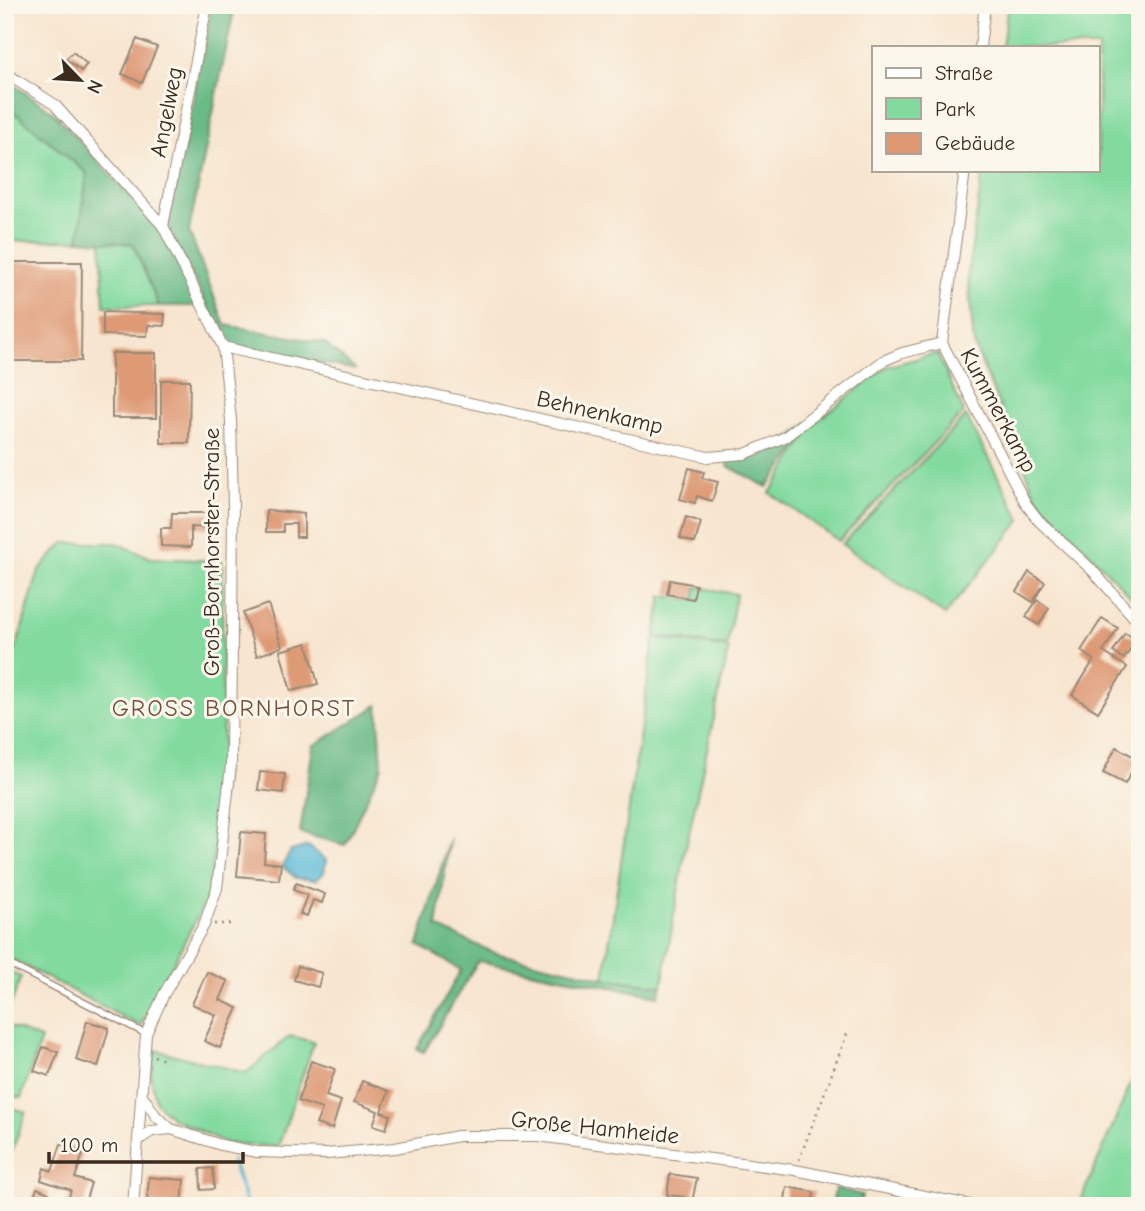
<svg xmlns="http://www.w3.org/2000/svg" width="1145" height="1211" font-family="'Comic Neue',sans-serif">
<rect width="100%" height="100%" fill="#fbf7ec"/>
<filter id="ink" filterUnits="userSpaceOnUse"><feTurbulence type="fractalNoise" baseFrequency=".0143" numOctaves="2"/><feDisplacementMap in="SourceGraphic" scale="14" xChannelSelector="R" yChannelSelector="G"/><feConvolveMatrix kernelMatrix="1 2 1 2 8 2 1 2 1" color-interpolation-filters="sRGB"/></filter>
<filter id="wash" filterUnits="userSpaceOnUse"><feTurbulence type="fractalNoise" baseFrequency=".00686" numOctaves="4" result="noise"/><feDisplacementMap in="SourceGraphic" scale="28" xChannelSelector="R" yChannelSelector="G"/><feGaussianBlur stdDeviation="1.57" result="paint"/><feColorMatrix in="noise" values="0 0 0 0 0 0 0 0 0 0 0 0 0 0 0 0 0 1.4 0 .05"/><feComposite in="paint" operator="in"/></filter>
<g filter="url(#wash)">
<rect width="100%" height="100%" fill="#f7e5cf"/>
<g fill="#82da9f" stroke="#5e825e" stroke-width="2">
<polygon points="1008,5 1140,5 1140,606 1037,498 974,344 968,274 983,170 1098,170 1098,47 1002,47"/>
<polygon points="5,108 19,116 87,173 79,240 5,241"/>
<polygon points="101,239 133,244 159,306 104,306"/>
<polygon points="937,353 964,412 839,541 770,493 815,423 886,367"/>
<polygon points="966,416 1021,520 945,615 842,544"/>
<polygon points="64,543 116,543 151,558 222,561 223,773 209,895 140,1026 5,956 5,686 39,570"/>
<polygon points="697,587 736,594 727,646 655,636 662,596 695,600"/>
<polygon points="654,638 729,648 685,851 662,986 604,978"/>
<polygon points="5,969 21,977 5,1021"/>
<polygon points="5,1025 41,1039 21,1098 5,1094"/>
<polygon points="290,1036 314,1042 278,1147 226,1143 172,1118 156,1102 151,1078 155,1050 246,1073"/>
<polygon points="1140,1062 1140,1206 1093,1206 1080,1202"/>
<polygon points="5,1106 26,1112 5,1171"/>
</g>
<g fill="#69ba86" stroke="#527252" stroke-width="2">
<polygon points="212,5 235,5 189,231 225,325 324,343 356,370 226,344 168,227"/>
<polygon points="5,79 53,112 161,230 199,306 159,306 133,244 79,240 87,173 19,116 5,108"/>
<path d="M808,423l3,6 -44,58 -39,-21 -1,-5c37,0 54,-15 81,-38z"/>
<polygon points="378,705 382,766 345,845 300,833 313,746"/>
<polygon points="450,837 437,927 495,953 604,978 662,986 658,996 478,961 424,1052 417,1049 461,970 418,945"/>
<polygon points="835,1188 862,1195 860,1206 832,1206"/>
</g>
<polygon fill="#58b8d6" stroke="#4a717a" stroke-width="2" points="308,846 326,860 324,873 316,880 296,878 282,866 291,851"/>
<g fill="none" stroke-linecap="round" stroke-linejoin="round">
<polyline stroke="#58b8d6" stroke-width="3.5" points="232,1161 247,1206"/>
</g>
<g id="blocks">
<g fill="#de9974">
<polygon points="137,39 157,47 142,83 122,74"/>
<polygon points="73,52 87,64 81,71 66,59"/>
<polygon points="5,262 82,262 81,361 5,361"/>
<polygon points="103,312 165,314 164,326 148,325 147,336 103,335"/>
<rect x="112" y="353" width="44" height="65"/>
<polygon points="161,380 190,380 189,443 161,443"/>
<polygon points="689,468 704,472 702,478 718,482 712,501 697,496 695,503 680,499"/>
<polygon points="266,510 304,514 304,537 296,537 296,524 283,524 283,532 266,532"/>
<polygon points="172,513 209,513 209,528 191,527 191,547 161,546 161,528 171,528"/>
<polygon points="686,517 701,522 695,543 680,538"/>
<polygon points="1029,572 1045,582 1033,602 1017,592"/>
<polygon points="670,580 696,585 693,599 667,594"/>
<polygon points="1037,600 1049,608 1039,625 1026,617"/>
<polygon points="268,604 282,647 257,656 243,613"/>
<polygon points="1102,618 1118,628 1103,652 1127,667 1098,712 1072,695 1094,660 1081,651"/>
<polygon points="1125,633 1137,640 1124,659 1113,652"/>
<polygon points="307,643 318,684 291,691 280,651"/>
<polygon points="1116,747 1138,759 1125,784 1103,773"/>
<polygon points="260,772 285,774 283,793 258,790"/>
<polygon points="241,832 266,834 264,862 281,864 279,880 237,876"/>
<polygon points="296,883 325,894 322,903 313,900 307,916 300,914 307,895 293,890"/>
<polygon points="298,966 322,973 318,987 294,980"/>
<polygon points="207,972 228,981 220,1000 238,1008 220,1048 204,1041 216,1015 192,1004"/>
<polygon points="87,1021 109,1028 98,1067 76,1060"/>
<polygon points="43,1047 58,1052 49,1076 34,1071"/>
<polygon points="311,1061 335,1069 326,1096 341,1101 332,1129 316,1124 322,1109 298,1101"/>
<polygon points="362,1081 389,1091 381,1112 390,1115 386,1129 373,1125 378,1111 354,1102"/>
<polygon points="61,1144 84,1151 75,1178 91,1183 84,1206 66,1206 71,1190 41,1180 44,1168 52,1171"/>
<polygon points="213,1168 214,1189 201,1190 200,1169"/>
<polygon points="670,1174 697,1178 692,1202 704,1206 683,1206 684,1197 667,1195"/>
<polygon points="149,1177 184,1180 182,1206 147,1203"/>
<polygon points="787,1187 814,1192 812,1206 784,1206"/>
<polygon points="37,1188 49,1193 44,1206 30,1206"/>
</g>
</g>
</g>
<g filter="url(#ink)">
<use href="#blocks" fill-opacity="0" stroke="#998876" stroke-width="2"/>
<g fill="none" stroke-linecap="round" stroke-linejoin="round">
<g stroke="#998876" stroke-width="8">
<polyline id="service" points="5,962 146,1034"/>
</g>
<g stroke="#998876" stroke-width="12">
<g id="minor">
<polyline points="980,47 985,5"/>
<polyline points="5,73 54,104 163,226 223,347 231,420 233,506 231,765 217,888 204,925 164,994 146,1034 133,1206"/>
<polyline points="965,170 942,343 1026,504 1039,521 1092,570 1140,624"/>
<polyline points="163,226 207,5"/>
<polyline points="223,347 708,457 745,454 785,437 883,361 902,353 942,343"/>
<polyline points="142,1095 156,1116 171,1129"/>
<polyline points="138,1140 152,1131 171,1129 221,1145 257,1152 326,1154 395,1148 458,1136 538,1136 795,1170 974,1206"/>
</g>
</g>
<g stroke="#998876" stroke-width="2.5" stroke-dasharray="2 5" stroke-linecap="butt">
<polyline points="212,574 221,573"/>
<polyline points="214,924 231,924"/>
<polyline points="154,1056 166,1061"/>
<polyline points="799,1160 847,1034"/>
</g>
<use href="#service" stroke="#fff" stroke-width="5"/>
<use href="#minor" stroke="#fff" stroke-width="10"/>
</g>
</g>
<g text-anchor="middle" stroke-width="6" stroke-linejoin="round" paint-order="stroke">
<g font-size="23" fill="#3b2a1e" stroke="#fbf7ec">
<text transform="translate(166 112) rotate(-79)" y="8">Angelweg</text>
<text transform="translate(999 410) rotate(62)" y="8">Kummerkamp</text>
<text transform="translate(600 412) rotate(13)" y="8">Behnenkamp</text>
<text transform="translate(211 552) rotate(-90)" y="8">Groß-Bornhorster-Straße</text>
<text transform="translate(595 1127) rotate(6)" y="8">Große Hamheide</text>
</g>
<g font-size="24" letter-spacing="2" fill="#74513c" stroke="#fbf7ec">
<text x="234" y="716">GROSS BORNHORST</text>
</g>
</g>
<rect width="1145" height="1211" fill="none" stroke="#fbf7ec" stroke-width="28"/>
<rect x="872" y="46" width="228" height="126" fill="#fbf7ec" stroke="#aea59a" stroke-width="2"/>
<rect x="886" y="68" width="35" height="10" fill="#ffffff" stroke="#aea59a" stroke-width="2"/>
<text x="935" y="80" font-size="21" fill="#3b2a1e">Straße</text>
<rect x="886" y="98" width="35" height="21" fill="#82da9f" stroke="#aea59a" stroke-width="2"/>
<text x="935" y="116" font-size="21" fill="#3b2a1e">Park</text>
<rect x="886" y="133" width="35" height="21" fill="#de9974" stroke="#aea59a" stroke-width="2"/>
<text x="935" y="150" font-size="21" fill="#3b2a1e">Gebäude</text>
<g transform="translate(80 80) rotate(115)" stroke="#fbf7ec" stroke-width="5" paint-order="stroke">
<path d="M0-5L12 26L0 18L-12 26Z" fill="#3b2a1e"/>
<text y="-10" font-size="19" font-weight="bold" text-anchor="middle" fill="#3b2a1e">N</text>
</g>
<path d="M49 1152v10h194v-10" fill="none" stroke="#3b2a1e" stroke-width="3.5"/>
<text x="60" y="1152" font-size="21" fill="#3b2a1e" stroke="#fbf7ec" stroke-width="5" paint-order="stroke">100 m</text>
</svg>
